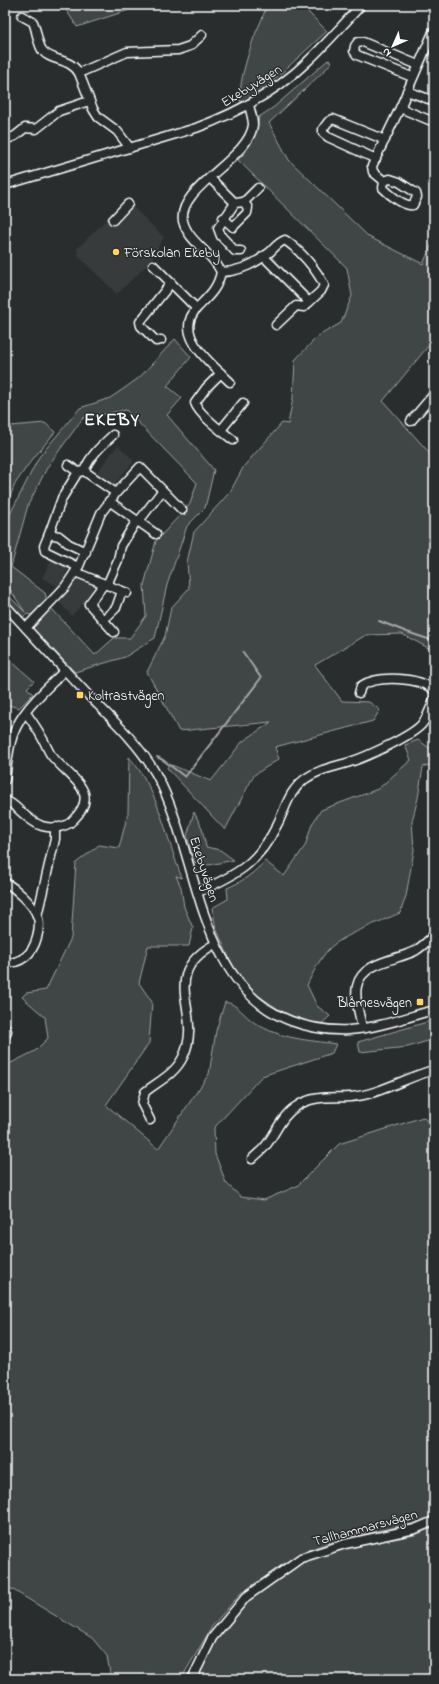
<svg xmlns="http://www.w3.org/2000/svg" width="439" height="1684" font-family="'Indie Flower',sans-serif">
<rect width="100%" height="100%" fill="#2a2d2e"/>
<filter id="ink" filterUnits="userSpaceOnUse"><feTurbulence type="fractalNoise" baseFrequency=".025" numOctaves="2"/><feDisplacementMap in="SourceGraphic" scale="8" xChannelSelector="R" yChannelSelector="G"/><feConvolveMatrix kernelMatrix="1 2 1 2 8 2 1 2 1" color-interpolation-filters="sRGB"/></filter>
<g filter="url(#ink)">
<g fill="#373a3b">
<polygon points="133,207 164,237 149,263 117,294 78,256 77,249 105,221 119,223"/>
<polygon points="118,445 134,461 113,486 96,473"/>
<polygon points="53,557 70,565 59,587 42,578"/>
<polygon points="79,577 96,588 72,616 59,602"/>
</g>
<g fill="#414445" stroke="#a0a2a2">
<polygon points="63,5 144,5 77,27"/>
<path d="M266,5h35l26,26 -65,60 -19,11 -3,-1c-1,-19 7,-43 13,-61 4,-12 11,-22 13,-35z"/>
<path d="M328,60l4,2 -8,9 -55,52 20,37 80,77 54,27 11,-25v100l-51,62 51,57v193l-32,-17 -36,1 -51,30 27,36 27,1 11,8 -7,11 -98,26 4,12 -25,16 -29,55 -58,-62 2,-4 42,17 31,-39 29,-20 -92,9 -32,-59 18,-36 6,-28 18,-20 -2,-26 7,-30 36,-40 14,-26 38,-43 6,1 5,-26 2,-38 23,-24 23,-13 11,-27 -5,-28 -109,-108c12,-12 19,-26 21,-43l15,-10z"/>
<polygon points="175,339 191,357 167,386 182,398 167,415 214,470 205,508 187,526 167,585 155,638 125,657 75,672 31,627 51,608 95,655 114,638 130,638 146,616 144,585 156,541 190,504 197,483 126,410 83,418 48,466 28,505 11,567 45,593 47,601 31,615 27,614 23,617 5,600 5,592 25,612 5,582 5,524 39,457 80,408 110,398 122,390 140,377"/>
<polygon points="45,423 55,432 28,465 15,484 5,509 5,432 11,426"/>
<polygon points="5,656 34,681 27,688 33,694 19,708 5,704"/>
<path d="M418,740l16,11v13l-11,3 -5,31 -6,23 2,29 -8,46 -6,17c-18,8 -60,23 -72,37 -9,10 -15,23 -21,35l10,21 13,10 -10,9 -34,-11 -29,-19 -22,-24 -19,-43 -4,-20 16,-9 -1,-11c15,-6 27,-15 38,-27l19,15 21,-30 7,-22 9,-14 57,-21 33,-29 -6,-15z"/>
<path d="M129,757c30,33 37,81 53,121l-6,-2 5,11 3,20 9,21 -4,18h-41l-9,37 13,19 -3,41 -43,62 52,44 51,-75 7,-43 9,-29c13,2 19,14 30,21 25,16 53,17 81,21l-4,9 -70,23 -48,52 1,26 11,29 15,14 23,3 33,-14 42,-42 84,-27 11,11v387l-22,9 -67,13 -45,16 -59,40 -28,32 -32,54h-70l-4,-23 -15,-18 -87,-53v-519l30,-15 13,-13 -3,-21 -23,-20 4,-4 20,-3 25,-52 5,-75 23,-18 20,3 9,-35z"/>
<polygon points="194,812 202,828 206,847 220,850 234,860 209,865 194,862 187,836"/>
<polygon points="434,1020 434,1039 408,1047 360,1052 358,1042"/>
<polygon points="434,1527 434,1679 196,1679 214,1641 247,1600 300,1562 346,1548 415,1535"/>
</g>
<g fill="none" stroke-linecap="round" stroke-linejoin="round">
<g stroke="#a6a7a7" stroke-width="2">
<polyline points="379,621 407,632 434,641"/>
<polyline points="157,757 163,760 185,777 261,678 243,652"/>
</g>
<g stroke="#fff" stroke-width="11">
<g id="minor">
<path d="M22,16l11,6c4,9 4,20 9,28 9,12 27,7 37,23"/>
<polyline points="412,77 357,55 354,51 355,46 358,42 363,42 418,65"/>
<polyline points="407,91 434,101"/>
<polyline points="400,108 434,122"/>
<polyline points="5,140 15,136 25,128 36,129 59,111 89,101"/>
<polyline points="130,148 117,131 98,117 93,109 79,73 127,52 178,50 190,46 202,35"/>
<polyline points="376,159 328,137 323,133 323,129 328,122 333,119 385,140"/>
<polyline points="210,178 235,203"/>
<path d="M390,179l9,3 17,11 1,4 -4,8c-9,2 -24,-11 -30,-17l1,-7z"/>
<polyline points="384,181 373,172 372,166 400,108 434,30"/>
<path d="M5,185l191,-57c41,-15 81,-37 112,-67 19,-18 36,-37 53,-56"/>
<polyline points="223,218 233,227 247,213 248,208 244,202"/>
<polyline points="113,220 128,204"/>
<polyline points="241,251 235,251 221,236 218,228 235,203 244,202 258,188"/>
<polyline points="263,256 309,302"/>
<polyline points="153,265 196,308"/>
<path d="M221,272c19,0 34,-8 49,-20 5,-5 9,-10 15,-12 16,11 31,29 39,45l-3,6 -17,16 -8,-1 -20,19"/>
<polyline points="161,340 156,341 141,326 140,322 171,283"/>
<path d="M221,373l-15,15 -11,15c4,12 28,29 38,37"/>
<path d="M230,382c-18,-18 -59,-48 -32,-75 11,-11 20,-19 23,-35 -8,-19 -33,-30 -38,-51 -6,-33 66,-62 70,-96 0,-7 -3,-14 -4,-21"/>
<polyline points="411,421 434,394"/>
<polyline points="221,430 243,403"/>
<polyline points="68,465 78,472 84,471 116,493"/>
<path d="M84,471c6,-15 17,-25 29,-36"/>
<polyline points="109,501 156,534"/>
<polyline points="139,521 162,491"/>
<polyline points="49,534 62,498 78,472"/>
<polyline points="78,567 45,551 44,546 49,534 59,536 69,544 86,552"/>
<polyline points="75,572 127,593"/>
<polyline points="104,584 89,604 114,632"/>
<polyline points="107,585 118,560 121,546 137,520"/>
<path d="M5,605c28,31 56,61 84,91 24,24 50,48 67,78 43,78 40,212 135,247 19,7 38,10 58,9 29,-2 58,-13 85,-20"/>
<polyline points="103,620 116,608 122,591"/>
<polyline points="26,628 65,587 79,566 101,513 116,493 140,467 182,510"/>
<path d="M359,693l2,-7c17,-11 58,-9 73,4"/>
<path d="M5,780c2,-15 3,-31 8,-45 9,-26 34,-46 52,-65"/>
<path d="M5,800c14,6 20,20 37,26 10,3 24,2 31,-6 30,-29 -5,-43 -22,-65 -4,-6 -6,-13 -10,-19 -4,-8 -10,-16 -15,-23"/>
<path d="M5,882c11,7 27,21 32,33 5,12 -1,34 -12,42 -6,5 -13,6 -20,7"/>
<path d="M198,892c38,-17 60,-28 79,-67 9,-17 11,-33 28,-46 14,-10 29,-12 45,-17 16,-5 62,-26 72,-38 6,-7 9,-17 12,-25"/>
<polyline points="37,916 55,839 55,827"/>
<polyline points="5,1027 7,1031 5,1036"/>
<path d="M362,1028c-2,-13 -8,-29 -5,-42 5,-24 40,-26 58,-35 8,-5 13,-10 19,-16"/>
<path d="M150,1120l-8,-16 3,-12c14,-11 30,-18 38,-35 22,-45 -27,-81 32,-113"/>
<path d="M252,1159c5,-5 11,-9 15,-15 10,-13 15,-29 30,-38 16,-11 35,-8 53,-9 29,-2 56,-20 84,-27"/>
<polyline points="192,1679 212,1638 246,1597 301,1558 345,1544 415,1529 434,1521"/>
</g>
</g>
<use href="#minor" stroke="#2a2d2e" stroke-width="8"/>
</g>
</g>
<g fill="#ffd166" stroke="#2a2d2e" stroke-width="1.5">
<circle cx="116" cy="252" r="4"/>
<rect x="76" y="691" width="8" height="8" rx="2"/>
<rect x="416" y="998" width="8" height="8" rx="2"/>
</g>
<g text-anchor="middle" stroke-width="3" stroke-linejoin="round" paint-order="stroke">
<g font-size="14" fill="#fff" stroke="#2a2d2e">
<text transform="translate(251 85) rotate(-32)" y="5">Ekebyvägen</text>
<text transform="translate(205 869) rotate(72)" y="5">Ekebyvägen</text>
<text transform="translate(365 1527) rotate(-15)" y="5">Tallhammarsvägen</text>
</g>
<g font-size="14" fill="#fff" stroke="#2a2d2e" text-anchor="start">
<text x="124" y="257">Förskolan Ekeby</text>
<text x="88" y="700">Koltrastvägen</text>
<text x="412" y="1007" text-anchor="end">Blåmesvägen</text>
</g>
<g font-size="18" font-weight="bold" letter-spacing="1" fill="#fff" stroke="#2a2d2e">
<text x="112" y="425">EKEBY</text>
</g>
</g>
<rect width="439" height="1684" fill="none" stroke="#2a2d2e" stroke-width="20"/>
<rect x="10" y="10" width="419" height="1664" fill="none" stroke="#fff" stroke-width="1.5" filter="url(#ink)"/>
<g transform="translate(393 46) rotate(225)" stroke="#2a2d2e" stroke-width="3" paint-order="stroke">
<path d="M0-3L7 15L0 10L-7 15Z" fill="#ffffff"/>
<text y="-6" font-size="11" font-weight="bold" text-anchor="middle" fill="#ffffff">N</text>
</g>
</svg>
